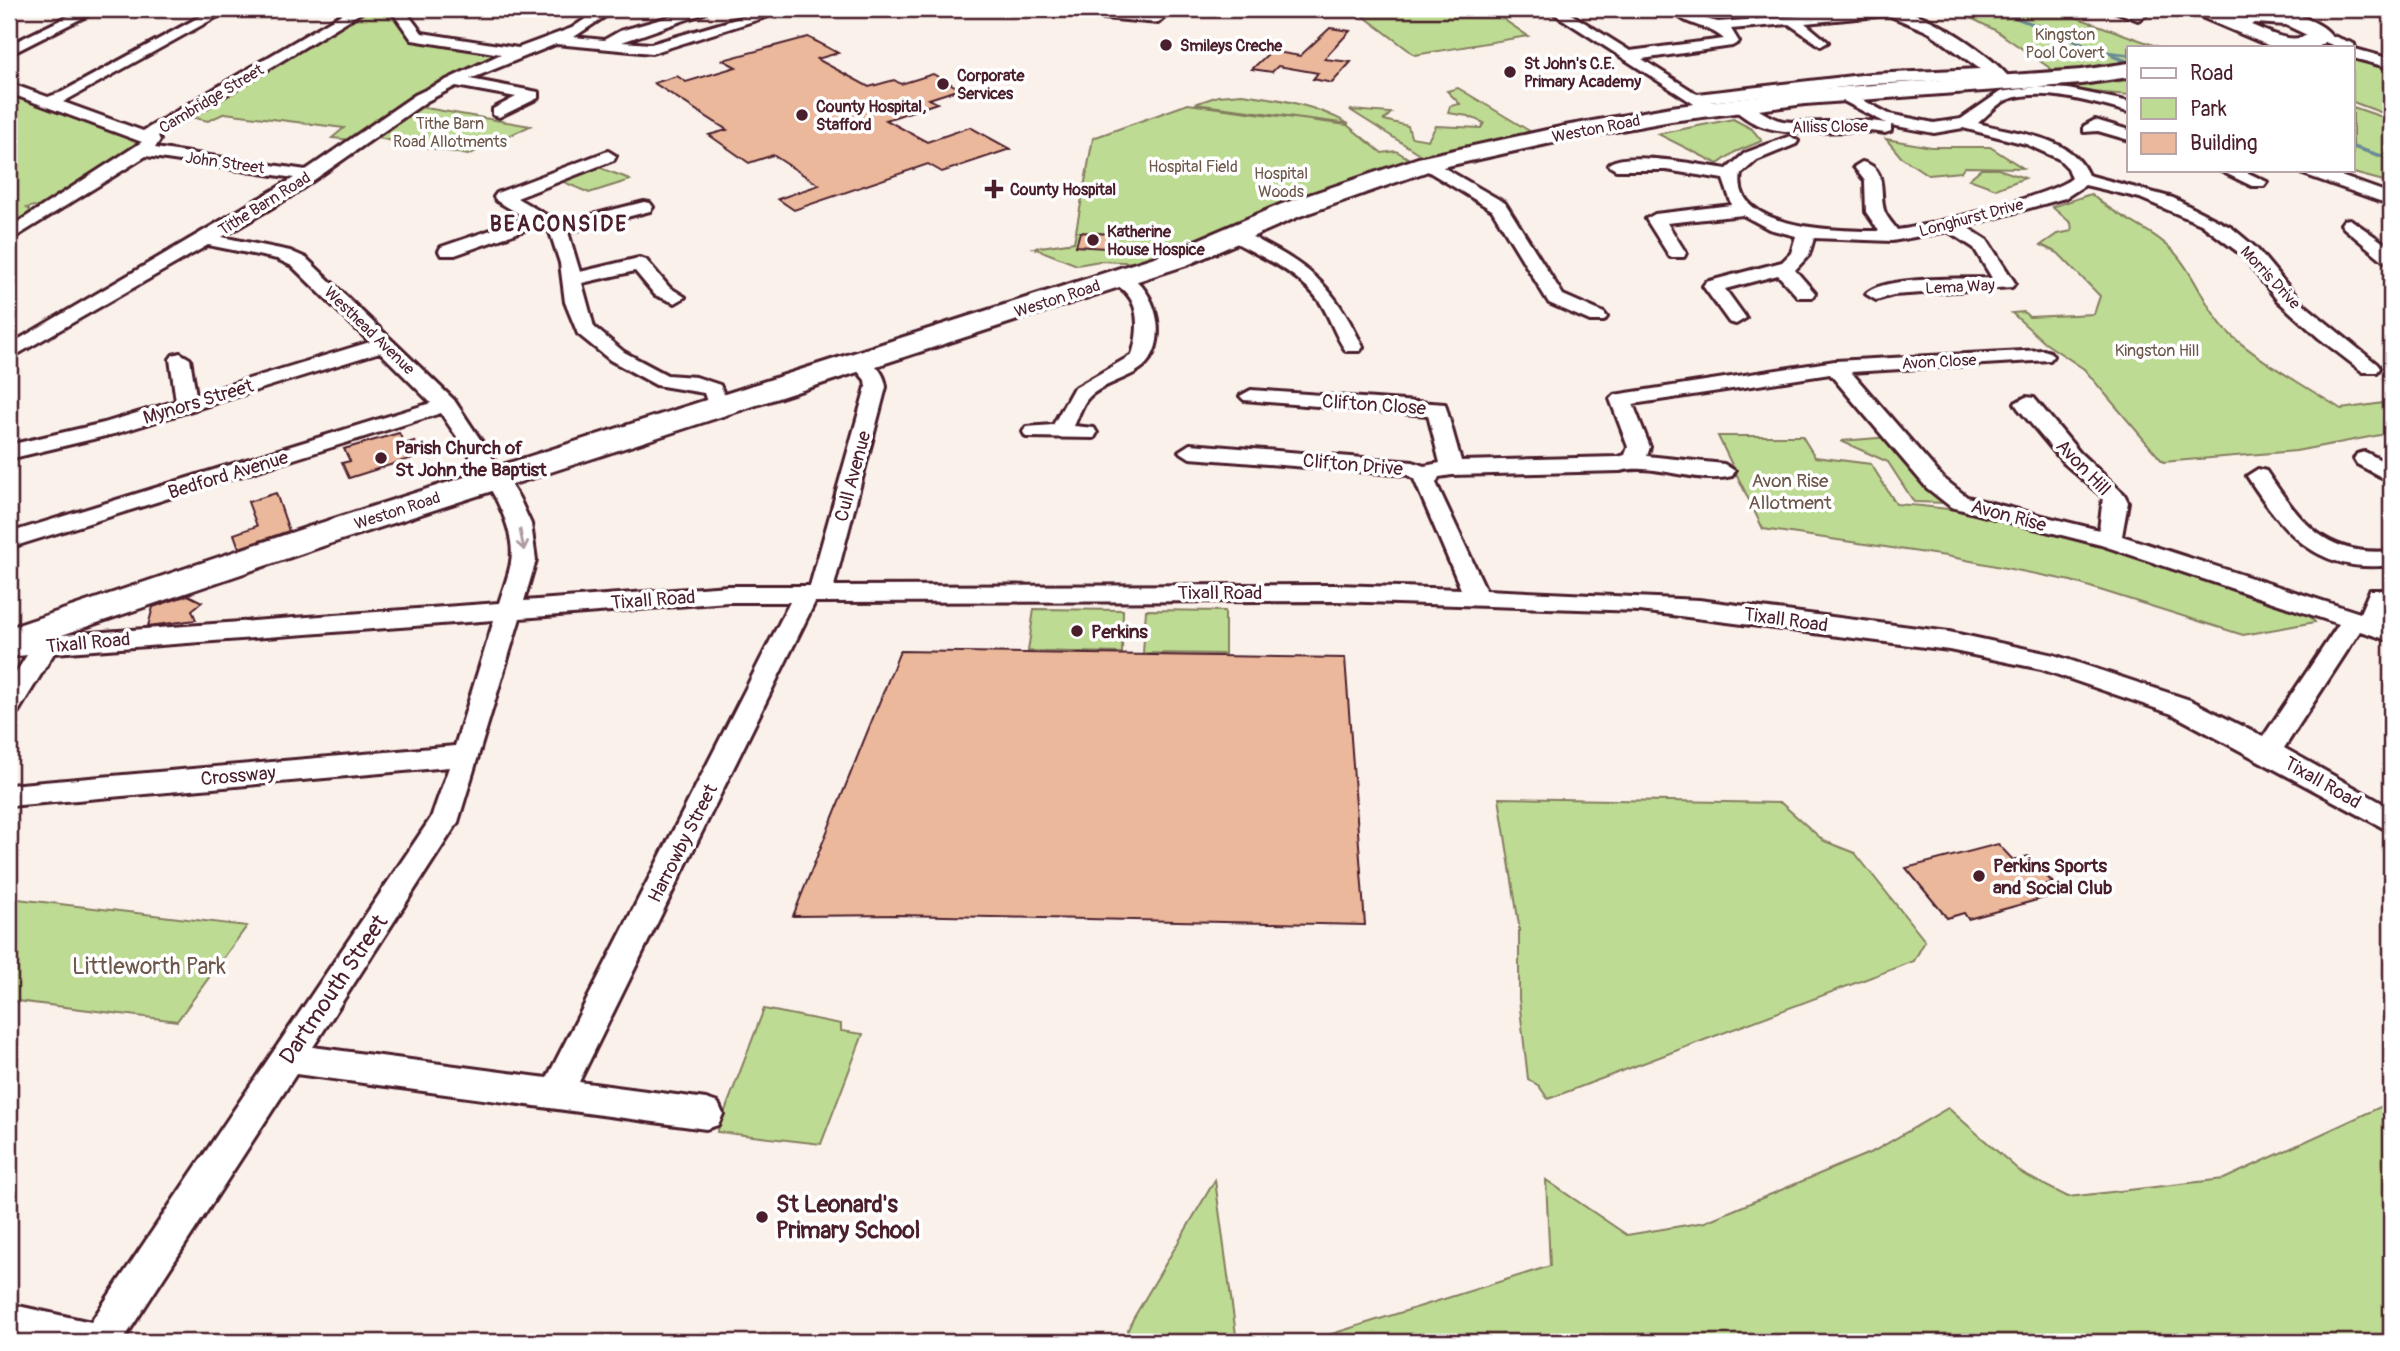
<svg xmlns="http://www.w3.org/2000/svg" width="2400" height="1351" font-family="Pangolin,sans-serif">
<rect width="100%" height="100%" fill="#fbf1eb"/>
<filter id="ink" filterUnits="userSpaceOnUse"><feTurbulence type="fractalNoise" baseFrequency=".0143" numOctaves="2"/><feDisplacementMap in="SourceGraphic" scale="14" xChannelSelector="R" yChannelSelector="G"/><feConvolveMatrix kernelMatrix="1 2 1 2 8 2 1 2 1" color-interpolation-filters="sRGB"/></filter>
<g filter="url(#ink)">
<g fill="#bedb93" stroke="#847d5f" stroke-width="2">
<polygon points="362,9 392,9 405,29 498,55 406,100 352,140 332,138 344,128 225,113 208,121 191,117"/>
<polygon points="1431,9 1488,9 1528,36 1415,55 1362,15"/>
<polygon points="1953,9 2053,9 2159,47 2129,47 2129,63 2057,73 1995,30"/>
<polygon points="2353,59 2391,71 2391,116 2353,102"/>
<polygon points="2129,80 2129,95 2056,89"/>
<polygon points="1458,88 1533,133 1426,158 1350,110 1391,113 1384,120 1408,126 1411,137 1428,140 1436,126 1481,128 1484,123 1468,116 1448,113 1450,106 1460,104 1447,91"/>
<polygon points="9,93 143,143 40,209 34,206 27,208 33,213 9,228"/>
<path d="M1242,94c38,5 73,11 107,30l-154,-20 23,-8z"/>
<polygon points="1188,104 1347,125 1382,153 1396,151 1413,161 1144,263 1100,261 1077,265 1034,248 1074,242 1093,138"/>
<polygon points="420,107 530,126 468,155 377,138"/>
<polygon points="2353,107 2391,120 2391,183 2342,170 2353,170"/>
<polygon points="1733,119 1752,129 1762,141 1735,152 1718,164 1658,134"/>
<polygon points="1886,139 1931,147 1990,147 2023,168 1965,167 1961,172 1928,175 1901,157"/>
<path d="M598,162l4,3 -3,2c9,5 26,9 31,13l-41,13 -32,-14z"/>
<polygon points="1981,169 1998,169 2025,178 1996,189 1969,179"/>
<path d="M2091,194c25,24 60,33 84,59 20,22 30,54 50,76 24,26 85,60 116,80l50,-7v31l-95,18 -133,11 -79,-93 -39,-26 -33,-30 12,-1 5,5 65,-3 6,-18 -42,-43 -17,-8 16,-11 15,-3 -1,-8 -19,-16z"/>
<path d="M1718,436h84l13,21 56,7 25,40c138,8 273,60 405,101l14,17 -72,13 -172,-54 -125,-25 -183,-27z"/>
<polygon points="1890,437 1949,503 1914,502 1888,462 1841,441"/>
<polygon points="1034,609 1123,610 1122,653 1028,651"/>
<polygon points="1146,610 1225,611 1225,654 1143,653"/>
<polygon points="1499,798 1781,803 1824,841 1855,853 1925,941 1914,961 1548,1099 1539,1086 1528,1079 1519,999 1519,925"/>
<polygon points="9,898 247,926 177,1021 9,1000"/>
<polygon points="764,1009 841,1024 841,1031 863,1034 821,1144 717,1132"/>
<polygon points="2391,1102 2391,1342 1306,1342 1550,1266 1546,1180 1627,1235 1705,1222 1874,1151 1948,1108 2023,1174 2068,1197 2224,1179"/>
<polygon points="1215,1180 1237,1342 1122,1342 1133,1319"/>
</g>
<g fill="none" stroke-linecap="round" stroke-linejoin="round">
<g stroke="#6b8a95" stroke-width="3.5">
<polyline points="1994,9 2104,52 2129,55"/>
<polyline points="2113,56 2126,61"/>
<polyline points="2353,147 2391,159"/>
</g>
</g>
<g fill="#ebb89c" stroke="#4a1f2b" stroke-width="2">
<polygon points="1330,28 1350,31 1324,59 1351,62 1332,83 1313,79 1318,73 1278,66 1272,72 1252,69 1271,51 1300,56"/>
<polygon points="808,37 838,53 817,59 869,87 894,80 901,84 933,74 960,89 929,99 937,103 886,120 927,142 970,127 1010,149 942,172 928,164 794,210 778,199 819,185 773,155 749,163 709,135 727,130 654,83 677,76 686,82 736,67 723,60"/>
<polygon points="1080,232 1111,234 1106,248 1076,246"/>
<polygon points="399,433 405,444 414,441 422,455 349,478 342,463 350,461 344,449"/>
<polygon points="276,493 289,531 239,548 234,534 257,526 248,502"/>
<polygon points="188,595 202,602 192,610 196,620 148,626 153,607"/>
<polygon points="900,651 1345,658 1365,925 898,915 793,916"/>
<polygon points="1998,844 2013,860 2028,856 2053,883 2039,886 2048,897 1968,919 1964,913 1947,918 1906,868"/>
</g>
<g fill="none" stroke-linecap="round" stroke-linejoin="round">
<g stroke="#4a1f2b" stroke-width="6">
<g id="minor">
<polygon points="83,9 100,9 9,55 9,45"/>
<path d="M214,9h17l-168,93 80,29 207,-122h17l-209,127 2,4 -5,8 151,22 109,-75 86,-41 -89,-14 -22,-31h14l18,24 96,15 54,-20 28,-19h16l-42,28 30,3 16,-9 73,-21 12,3 -83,29 29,2 99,-29 -4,-6h14l6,8 -114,36 -96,-9 -86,35 68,13v6l-39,19 -6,-2v-6l23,-12 -60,-11 -29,15 -139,97 -66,39 68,14 16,7 148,142 65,98 12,26 5,36 -12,41 204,-15h82l56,-199 -1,-7 -14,-17 10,-6c13,3 24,17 25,30l-52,199 502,-1 125,4 -47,-110 -6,-4 -218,-17 -11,-7 11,-7 223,18 11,4 16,-3 -12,-48 -184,-15 -4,-4 11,-6 194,14 16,57 157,-4 7,-2 3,-8 -18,-48 4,-4 221,-34 208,-11 7,2 3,4 -3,4 -199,12 92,106 24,19 132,33 4,-33 -39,-34 -46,-55 -3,-5 11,-6 8,1 46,55 44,41 4,8 -6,34 238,77 10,-23h18l3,6 -9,25 9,3v17l-31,-10 -76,117 107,60v24l-219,-118 -131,-45 -92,-19 -309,-39 -304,-10 -521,1 -236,480 127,17 12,4 5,11 -5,11 -12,4 -410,-55 -174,268h-113v-38l82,18 340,-504 18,-51 -440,39v-21l446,-39 39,-126 -440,33 -36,59 -9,2v-30l18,-29 -18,2v-18l490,-36c4,-13 10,-28 12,-41 8,-47 -46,-111 -70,-149l-432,135v-15l422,-130 -51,-51 -262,81 -109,26v-14l95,-22 72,-22 -6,-42 3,-4 7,-2 10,6 6,36 174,-53 -78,-76 -15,-7 -69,-14 -199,114v-14l285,-167 -148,-22 -137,85v-13l133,-86 -133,-49v-10l39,14 14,-5zM1830,374l97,114 24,19 150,38 238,79 -76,113 -73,-37 -136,-45 -105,-23 -250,-32 -213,-10 -50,-107 3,-6 13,-2 168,-4c35,-9 75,14 112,5l3,-5 -11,-7 -77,-8 3,-9 -17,-43zM728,602h62l-243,476 -234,-31 145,-225 62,-204z"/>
<polygon points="1043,9 1093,9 1154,14 1160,9 1174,9 1158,23 1050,13"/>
<path d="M1547,9h16l67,42 94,-12c-16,-15 -39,-12 -53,-30 18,0 29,10 47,13l180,-13c36,7 92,44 115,73l-8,5 -14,-9 -121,6 -160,18 6,6 -8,5zM1888,15l41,17 51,37 -110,5 -173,20 -55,-35 90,-13 7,-4 -8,-13 58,-5 32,22 7,-4 -23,-19z"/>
<polygon points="2109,9 2130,9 2145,16 2138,20"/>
<polygon points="2320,31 2354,44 2355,49 2391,59 2391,68 2353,58 2353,47 2337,47 2315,38 2315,32"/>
<path d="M2036,87l32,2 53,11 8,2v10c-37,-9 -83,-25 -120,-13 -12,4 -21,16 -31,24 36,11 93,11 110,52l85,23 59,30 24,20 45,54 76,62 3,4 -3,4h-14l-44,-34 -42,-38 -35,-45 -41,-31 -61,-26 -55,-13 -20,13 -100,28 22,14 28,43 -3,4 -119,8 -17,5 -10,-6c15,-18 101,-15 126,-16l-18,-30 -26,-17 -56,10 -78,-3 -5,17 -14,15 20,23 -3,4h-14l-20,-22 -53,14 21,29 -10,6 -7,-2 -26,-36 3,-4 76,-20 9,-9 5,-17 -27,-7 -26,-14 -76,8 19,30 -2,4h-14l-24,-38 9,-5 77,-9 -9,-26 -57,-9h-50l-8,-5c14,-16 97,1 119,4l18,-16 45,-17 8,5 -2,3 -39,16 -16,14c-11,57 104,57 138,57l-13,-19 -1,-31 -11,-14 8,-5c26,6 17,30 22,48 2,7 9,14 13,20 28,-3 157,-35 175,-52l-4,-10 -9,-9 -33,-15 -63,-16 -29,5 -43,-8v6l-6,2c-49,-9 -117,16 -154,-28l8,-5c16,4 27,18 44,21 34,5 68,-4 103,2l-52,-27v-6l6,-2 49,26 45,9 27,-4 39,-27z"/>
<polygon points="2095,120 2129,130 2129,140 2098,131 2084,132 2084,126"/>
<polygon points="608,151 616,156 614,160 517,198 560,223 644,202 650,203 653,207 650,211 568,232 580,272 639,258 646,260 669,287 685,297 675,303 655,295 635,271 582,283 594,327 624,352 667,375 696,377 720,385 730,408 727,413 711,413 704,393 656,385 610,360 578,334 565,302 560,263 550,232 539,225 455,255 441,255 439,251 441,247 526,218 497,201 494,197 497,193"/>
<polygon points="1427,158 1505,203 1563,295 1604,313 1607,317 1604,321 1590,321 1549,303 1492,210 1421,167 1419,163"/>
<polygon points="2219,170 2242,170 2267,182 2264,186 2252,186"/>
<polygon points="2300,170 2324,170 2391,194 2391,205 2303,174"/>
<polygon points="2350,219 2391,248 2391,263 2384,261 2344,228 2341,224 2344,220"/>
<path d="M1235,230c12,3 23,10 34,16 51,27 69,50 94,101l-3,4h-14c-11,-15 -16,-34 -26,-49 -21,-30 -61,-46 -91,-63l-3,-4 3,-4z"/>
<path d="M1120,272c34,9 51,66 26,92 -14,15 -42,18 -57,33 -7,6 -11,21 -15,29l20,2 3,5 -3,5 -68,-1 -3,-5 3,-5 27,-2 20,-36 59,-34c6,-18 9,-46 -5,-61 -5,-6 -12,-10 -16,-16z"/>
<polygon points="2365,452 2391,465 2391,482 2357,464 2354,459 2357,454"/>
<path d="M2258,469l8,2c35,51 58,86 125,80v14c-74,9 -107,-32 -144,-89z"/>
</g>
</g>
<g stroke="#4a1f2b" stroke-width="6">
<g id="highway">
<path d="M2189,9h27l19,8c19,-17 82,-2 96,18l-12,12h-47l-80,-34zM2255,23l31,2 21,10c-16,10 -40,-4 -56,-10z"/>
<polygon points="2129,63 2129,77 2081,84 1805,104 1671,121 1565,140 1434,169 1300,216 1187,265 329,544 9,653 9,628 305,528 1167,253 1282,204 1418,158 1565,126 1671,107 1805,90 2081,70"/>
</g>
</g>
<use href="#minor" fill="#fff" fill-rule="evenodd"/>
<use href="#highway" fill="#fff" fill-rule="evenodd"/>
</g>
<defs><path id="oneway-shaft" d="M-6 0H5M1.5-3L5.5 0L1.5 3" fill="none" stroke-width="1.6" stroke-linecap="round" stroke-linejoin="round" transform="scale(1.75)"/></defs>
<use stroke="#ae9aa0" href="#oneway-shaft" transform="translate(522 540) rotate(79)"/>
</g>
<g fill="#4a1f2b" stroke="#fff" stroke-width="2.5">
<circle cx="1166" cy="45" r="7"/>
<circle cx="1510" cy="72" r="7"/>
<circle cx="943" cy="84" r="7"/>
<circle cx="802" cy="115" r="7"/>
<path d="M990.5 178.5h7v7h7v7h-7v7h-7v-7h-7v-7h7z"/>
<circle cx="1093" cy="240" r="7"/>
<circle cx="381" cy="458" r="7"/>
<circle cx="1077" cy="631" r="7"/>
<circle cx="1979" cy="876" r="7"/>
<circle cx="762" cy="1217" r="7"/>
</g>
<g text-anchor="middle" stroke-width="7" stroke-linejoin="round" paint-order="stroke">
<g font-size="16" fill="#6d574a" stroke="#fff">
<text x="2065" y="40">Kingston<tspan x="2065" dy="18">Pool Covert</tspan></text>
<text x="450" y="129">Tithe Barn<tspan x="450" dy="18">Road Allotments</tspan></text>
<text x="1193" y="172">Hospital Field</text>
<text x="1281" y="179">Hospital<tspan x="1281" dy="18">Woods</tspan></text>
<text x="2157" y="356">Kingston Hill</text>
</g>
<g font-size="16" font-weight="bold" fill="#4a1f2b" stroke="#fff" text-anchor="start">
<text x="1180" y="51">Smileys Creche</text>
<text x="1524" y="69">St John's C.E.<tspan x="1524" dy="18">Primary Academy</tspan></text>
<text x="957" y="81">Corporate<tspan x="957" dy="18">Services</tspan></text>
<text x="816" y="112">County Hospital,<tspan x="816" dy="18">Stafford</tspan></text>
<text x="1010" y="195">County Hospital</text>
<text x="1107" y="237">Katherine<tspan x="1107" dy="18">House Hospice</tspan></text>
</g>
<g font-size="16" fill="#4a1f2b" stroke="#fff">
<text transform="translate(211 98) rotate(-31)" y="6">Cambridge Street</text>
<text transform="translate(1830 126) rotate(-1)" y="6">Alliss Close</text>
<text transform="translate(1596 128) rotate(-11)" y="6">Weston Road</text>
<text transform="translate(225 162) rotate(8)" y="6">John Street</text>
<text transform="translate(264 203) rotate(-32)" y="6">Tithe Barn Road</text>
<text transform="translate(1971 217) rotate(-15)" y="6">Longhurst Drive</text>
<text transform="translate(2271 277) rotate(47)" y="6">Morris Drive</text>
<text transform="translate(1960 286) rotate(-3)" y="6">Lema Way</text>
<text transform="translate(1057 298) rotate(-18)" y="6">Weston Road</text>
<text transform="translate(370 330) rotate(44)" y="6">Westhead Avenue</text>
<text transform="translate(1939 361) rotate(-3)" y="6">Avon Close</text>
<text transform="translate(397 510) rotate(-18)" y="6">Weston Road</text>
</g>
<g font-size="19" fill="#4a1f2b" stroke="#fff">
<text transform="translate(198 401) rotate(-17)" y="7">Mynors Street</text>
<text transform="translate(1374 404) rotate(4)" y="7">Clifton Close</text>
<text transform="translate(1353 464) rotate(5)" y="7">Clifton Drive</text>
<text transform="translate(2084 467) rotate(46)" y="7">Avon Hill</text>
<text transform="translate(228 474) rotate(-17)" y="7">Bedford Avenue</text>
<text transform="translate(852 476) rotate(-75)" y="7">Cull Avenue</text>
<text transform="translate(2009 515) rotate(15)" y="7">Avon Rise</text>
<text x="1220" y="599">Tixall Road</text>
<text transform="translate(653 599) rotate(-4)" y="7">Tixall Road</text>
<text transform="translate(1786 619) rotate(8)" y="7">Tixall Road</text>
<text transform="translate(88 642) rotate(-5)" y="7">Tixall Road</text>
<text transform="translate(238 775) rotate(-5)" y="7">Crossway</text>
<text transform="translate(2323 782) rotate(30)" y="7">Tixall Road</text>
<text transform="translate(682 843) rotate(-63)" y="7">Harrowby Street</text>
</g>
<g font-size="19" font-weight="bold" fill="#4a1f2b" stroke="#fff" text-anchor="start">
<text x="395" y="454">Parish Church of<tspan x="395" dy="22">St John the Baptist</tspan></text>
<text x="1091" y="638">Perkins</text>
<text x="1993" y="872">Perkins Sports<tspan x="1993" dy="22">and Social Club</tspan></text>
</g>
<g font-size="19" fill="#6d574a" stroke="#fff">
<text x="1790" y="487">Avon Rise<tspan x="1790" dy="22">Allotment</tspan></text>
</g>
<g font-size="21" font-weight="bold" letter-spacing="2" fill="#4a1f2b" stroke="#fff">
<text x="559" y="231">BEACONSIDE</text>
</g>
<g font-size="23" fill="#6d574a" stroke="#fff">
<text x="149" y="974">Littleworth Park</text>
</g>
<g font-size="23" fill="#4a1f2b" stroke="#fff">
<text transform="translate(333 989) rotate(-56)" y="8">Dartmouth Street</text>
</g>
<g font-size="23" font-weight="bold" fill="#4a1f2b" stroke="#fff" text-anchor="start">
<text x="776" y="1212">St Leonard's<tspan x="776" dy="26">Primary School</tspan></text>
</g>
</g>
<rect width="2400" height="1351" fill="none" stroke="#fff" stroke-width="35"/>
<rect x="18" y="18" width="2365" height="1316" fill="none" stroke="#4a1f2b" stroke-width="2.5" filter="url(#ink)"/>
<rect x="2127" y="46" width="228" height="126" fill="#ffffff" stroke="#b7a5aa" stroke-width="2"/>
<rect x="2141" y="68" width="35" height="10" fill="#ffffff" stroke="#b7a5aa" stroke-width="2"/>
<text x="2190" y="80" font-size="21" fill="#4a1f2b">Road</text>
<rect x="2141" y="98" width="35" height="21" fill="#bedb93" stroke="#b7a5aa" stroke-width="2"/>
<text x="2190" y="116" font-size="21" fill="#4a1f2b">Park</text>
<rect x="2141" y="133" width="35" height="21" fill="#ebb89c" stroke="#b7a5aa" stroke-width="2"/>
<text x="2190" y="150" font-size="21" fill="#4a1f2b">Building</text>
</svg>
